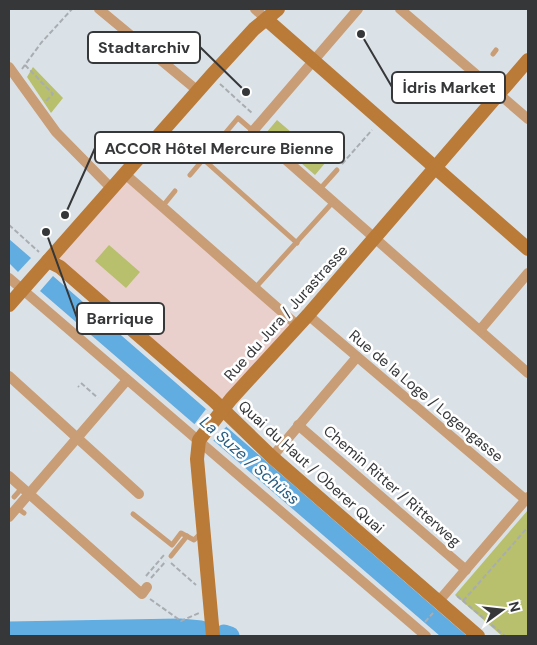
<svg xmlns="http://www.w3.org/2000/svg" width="537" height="645" font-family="'DM Sans',sans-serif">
<rect width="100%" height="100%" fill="#dbe2e7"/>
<polygon fill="#ead0cc" points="125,174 297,325 223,410 60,268 57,252"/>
<g fill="#b8bf6d">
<polygon points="33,67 63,98 51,113 27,77"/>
<polygon points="277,120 326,162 315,175 266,133"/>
<polygon points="109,245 140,272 126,288 95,261"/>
<polygon points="528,510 528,636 502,636 455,595"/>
</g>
<g fill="#61ace0">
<polygon points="9,239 31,258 18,272 9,263"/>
<polygon points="53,276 467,636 440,636 40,291"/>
</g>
<polygon fill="#dbe2e7" points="206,409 226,424 226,427 212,442 193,426"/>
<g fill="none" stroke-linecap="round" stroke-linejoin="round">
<g stroke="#61ace0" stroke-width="19">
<polyline points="9,631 180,628 201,630"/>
<polyline points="224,634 230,636"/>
</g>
<g stroke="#a8adb2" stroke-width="2" stroke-dasharray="5 2.5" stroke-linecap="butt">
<polyline points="25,65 53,94 46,101"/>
<polyline points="22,69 41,43 72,9"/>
<polyline points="220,84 253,114"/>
<polyline points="342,164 372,130"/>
<polyline points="9,225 39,252"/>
<polyline points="81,383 98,398"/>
<polyline points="78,386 79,387"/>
<polyline points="171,563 196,585"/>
<polyline points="146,576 164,555"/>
<polyline points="151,578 166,561"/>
<polyline points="457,596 505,636"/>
<polyline points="150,599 181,621 199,613"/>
<polyline points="463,601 528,527"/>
<polyline points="425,622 433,613"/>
</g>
<g stroke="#c99d75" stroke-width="5">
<polyline points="493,54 496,50"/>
<polyline points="203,159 297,243"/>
<polyline points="190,175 238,118 253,131"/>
<polyline points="320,189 337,170"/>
<polyline points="162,207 175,191"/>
<polyline points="255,288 333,202"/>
<polyline points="14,497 22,488"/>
<polyline points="17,508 24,513"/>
<polyline points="133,514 172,545 181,533 194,540 200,534"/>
<polyline points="171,556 187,536"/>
</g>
<g stroke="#c99d75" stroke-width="10">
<polyline points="99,9 198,91"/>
<polyline points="255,9 266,19"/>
<polyline points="358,9 253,131 528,373"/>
<polyline points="400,9 528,119"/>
<polyline points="9,67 56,132 112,189"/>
<polyline points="125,174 297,325"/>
<polyline points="9,278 426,636"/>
<polyline points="308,315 526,500"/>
<polyline points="480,330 528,273"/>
<polyline points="9,376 139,494"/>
<polyline points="298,425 466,570"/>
<polyline points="272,457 357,357"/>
<polyline points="9,476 142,594 147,587"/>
<polyline points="9,517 127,380"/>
<polyline points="438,602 528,497"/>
</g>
<g stroke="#ba7a38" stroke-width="14">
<polyline points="266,19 528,249"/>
<polyline points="48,261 60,267 99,301 213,400 272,457 478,636"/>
<polyline points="9,305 211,76 254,29 278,9"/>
<polyline points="213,636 197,459 199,440 231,399 308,315 528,60"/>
</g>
</g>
<g text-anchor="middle" stroke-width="5" stroke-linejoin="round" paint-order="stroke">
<g font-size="15" fill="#353739" stroke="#fff">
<text transform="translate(286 313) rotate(-48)" y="5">Rue du Jura / Jurastrasse</text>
<text transform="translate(426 396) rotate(40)" y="5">Rue de la Loge / Logengasse</text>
<text transform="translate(311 467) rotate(42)" y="5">Quai du Haut / Oberer Quai</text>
<text transform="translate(392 486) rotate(41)" y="5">Chemin Ritter / Ritterweg</text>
</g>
<g font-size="16" font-style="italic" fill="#265d81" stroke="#fff">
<text transform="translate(250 460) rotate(41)" y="6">La Suze / Schüss</text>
</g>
</g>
<path fill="none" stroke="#353739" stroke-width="2" d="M246 92L200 47M361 34L392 87M65 215L95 148M46 232L77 318"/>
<g fill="#353739" stroke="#fff" stroke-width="2">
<circle cx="246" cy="92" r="5"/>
<circle cx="361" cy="34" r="5"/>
<circle cx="65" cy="215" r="5"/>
<circle cx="46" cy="232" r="5"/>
</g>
<g fill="#fff" stroke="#353739" stroke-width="2">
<rect x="88" y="32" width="112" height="31" rx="5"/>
<rect x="392" y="72" width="113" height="31" rx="5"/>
<rect x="95" y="132" width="249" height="31" rx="5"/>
<rect x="77" y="303" width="87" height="31" rx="5"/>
</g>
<g font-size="16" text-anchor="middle" font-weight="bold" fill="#353739">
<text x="144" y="53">Stadtarchiv</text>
<text x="449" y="93">İdris Market</text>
<text x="219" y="154">ACCOR Hôtel Mercure Bienne</text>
<text x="120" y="324">Barrique</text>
</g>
<rect width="537" height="645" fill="none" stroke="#353739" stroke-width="20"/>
<g transform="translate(502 610) rotate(75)" stroke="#ffffff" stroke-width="4" paint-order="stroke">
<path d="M0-4L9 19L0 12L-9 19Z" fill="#353739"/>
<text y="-8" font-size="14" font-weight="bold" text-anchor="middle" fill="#353739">N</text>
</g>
</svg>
